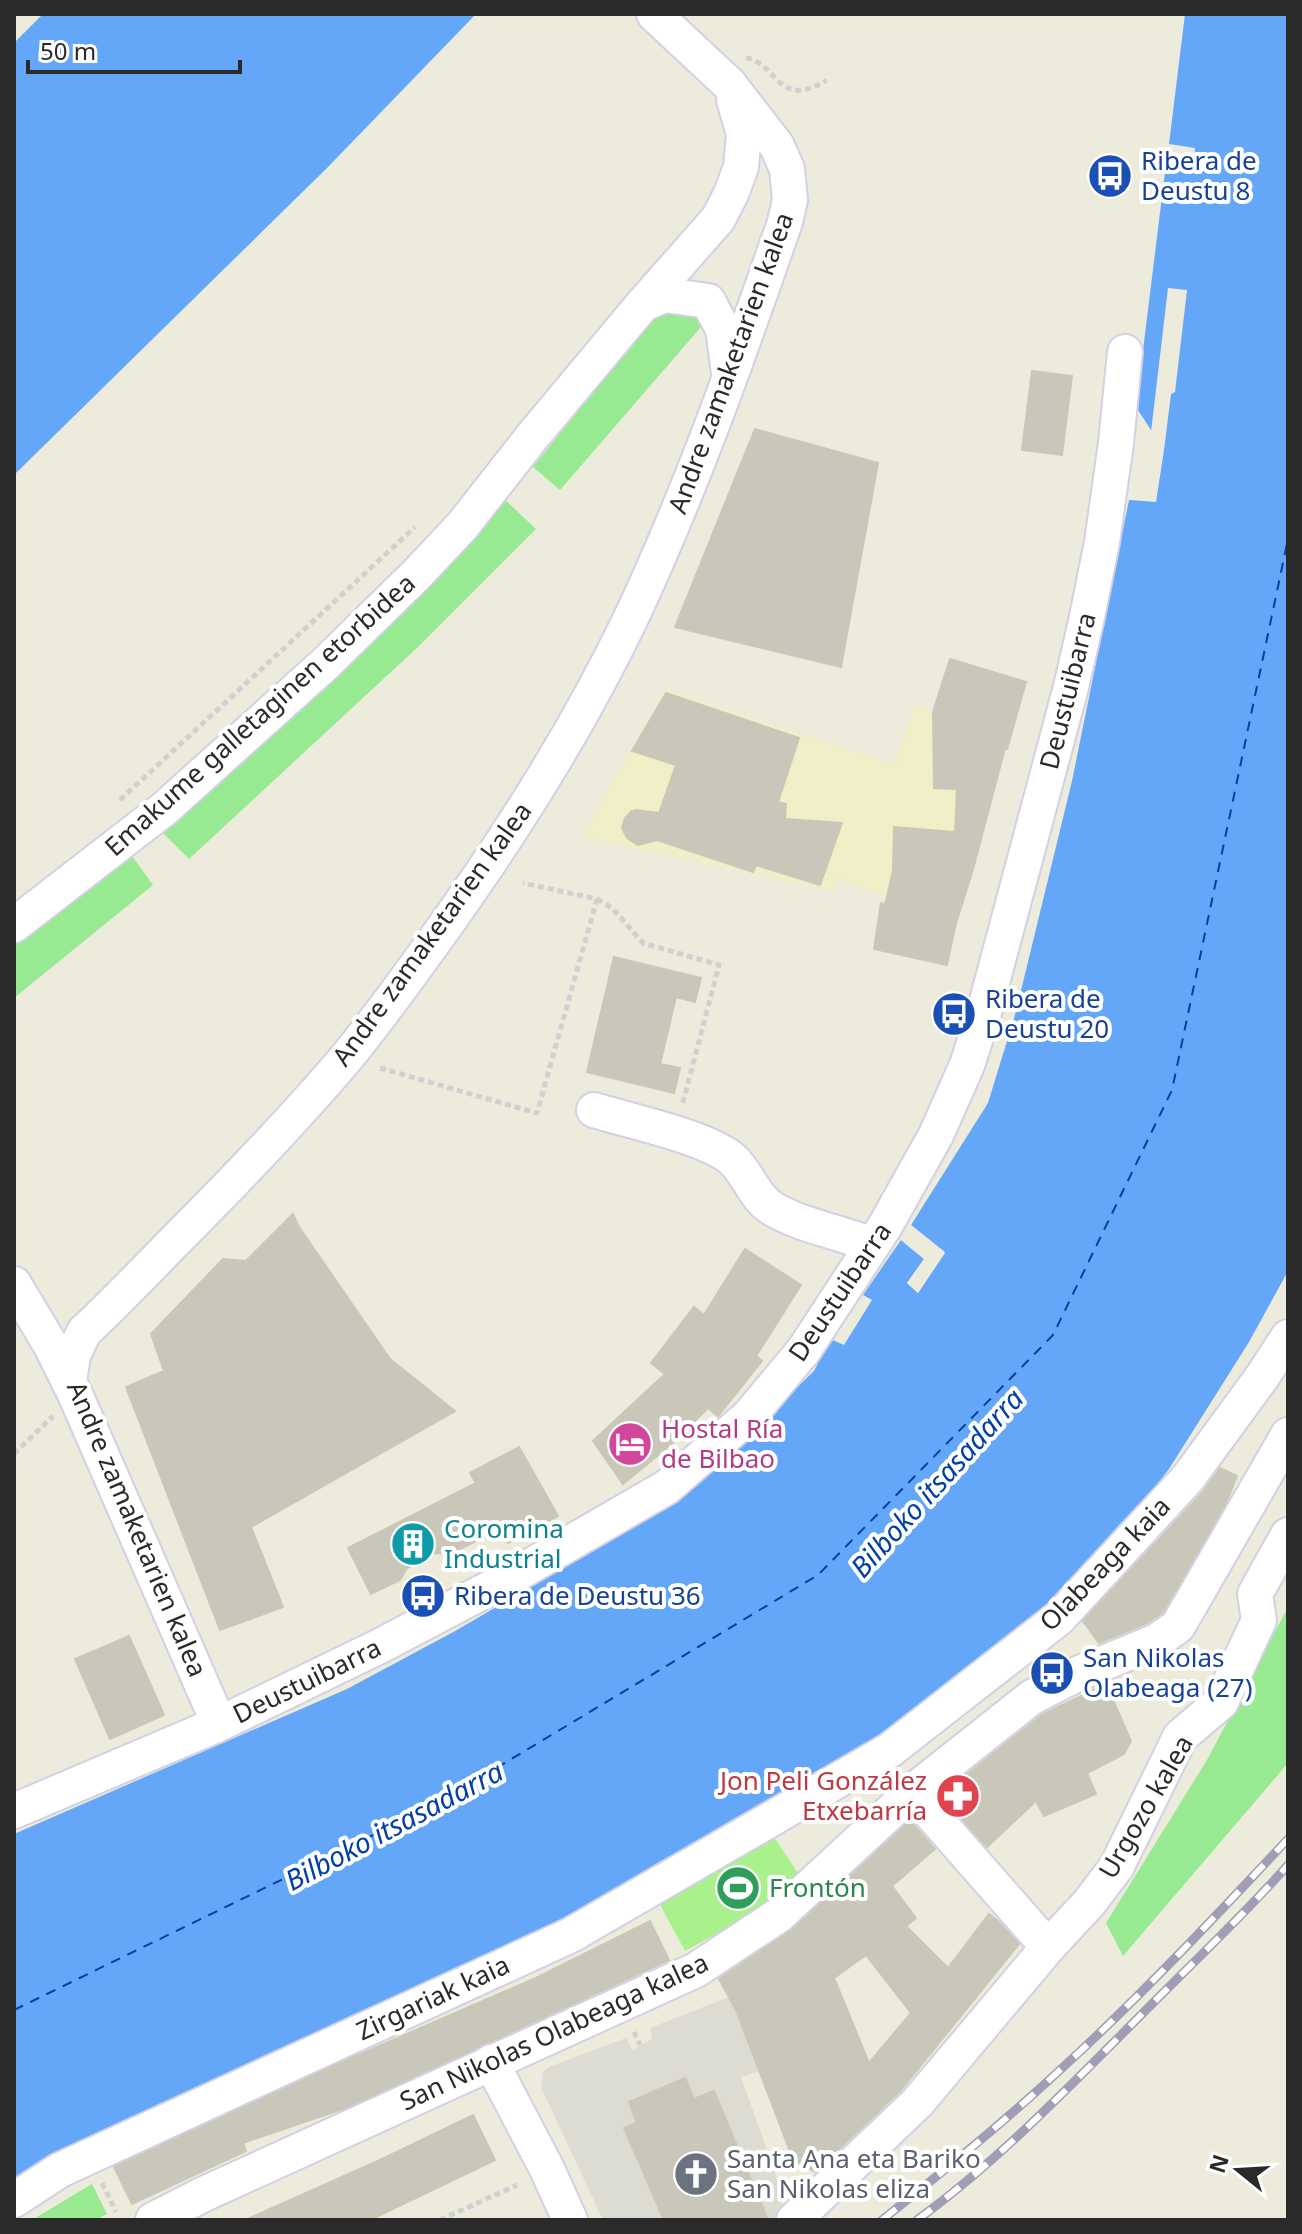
<svg xmlns="http://www.w3.org/2000/svg" width="1302" height="2234" font-family="'Noto Sans',sans-serif">
<rect width="100%" height="100%" fill="#edebdb"/>
<polygon fill="#f1efc8" points="665,689 895,765 915,704 933,712 934,788 994,790 982,835 894,827 893,871 887,897 839,879 837,892 582,837"/>
<g fill="#97e992">
<polygon points="673,303 707,320 560,490 533,467 654,317"/>
<polygon points="502,497 536,529 419,646 189,859 160,830"/>
<polygon points="132,856 153,885 14,998 14,943"/>
<polygon points="1288,1607 1288,1763 1123,1956 1106,1923 1207,1760"/>
<polygon points="92,2184 107,2214 95,2220 32,2220"/>
</g>
<polygon fill="#aaf18d" points="774,1837 800,1876 781,1899 685,1951 659,1903"/>
<polygon fill="#dddcd2" points="729,1997 736,2010 759,2071 741,2077 782,2192 782,2212 775,2220 768,2220 714,2092 694,2099 685,2078 629,2102 637,2123 624,2128 664,2220 603,2220 541,2087 543,2072 549,2067 626,2038 632,2050 652,2039 650,2028"/>
<g fill="#64a7f9">
<polygon points="43,14 476,14 327,168 14,475 14,43"/>
<polygon points="1185,14 1288,14 1288,1271 1249,1342 1169,1469 1142,1504 1056,1598 933,1702 882,1742 553,1933 14,2180 14,1834 347,1689 457,1630 635,1526 715,1467 814,1371 830,1339 844,1345 872,1300 863,1295 901,1240 924,1259 907,1283 918,1293 945,1253 911,1225 988,1103 1015,1015 1072,781 1129,500 1156,502 1164,450 1136,407 1166,164 1194,165 1195,148 1169,144"/>
</g>
<g fill="#edebdb">
<polygon points="1168,288 1187,290 1175,392 1171,394 1164,450 1151,432"/>
<polygon points="911,1225 945,1252 918,1293 907,1283 924,1259 901,1240 903,1236 928,1257 912,1283 917,1287 940,1253 909,1228"/>
</g>
<g fill="none" stroke-linecap="round" stroke-linejoin="round">
<polyline stroke="#023fa6" stroke-width="2" stroke-dasharray="10 8" stroke-linecap="butt" points="14,2010 433,1806 818,1575 1053,1335 1172,1090 1288,539"/>
</g>
<g fill="#c9c7ba" stroke="#c9c8b4" stroke-width="2" fill-rule="evenodd">
<polygon points="1032,371 1072,376 1062,455 1022,450"/>
<polygon points="755,429 878,463 841,667 675,627"/>
<polygon points="950,659 1026,682 1007,749 1005,748 972,873 956,923 947,965 874,949 881,903 885,905 893,871 894,827 955,832 957,789 934,788 933,712"/>
<polygon points="666,693 799,738 778,802 786,804 785,819 842,823 820,885 756,865 753,872 657,840 638,845 627,838 622,828 625,818 632,811 637,810 659,813 676,765 632,751"/>
<polygon points="614,957 701,978 695,1002 676,997 660,1064 680,1068 674,1093 587,1072"/>
<polygon points="293,1214 299,1227 390,1359 455,1411 251,1527 283,1607 220,1630 126,1387 164,1371 151,1334 223,1259 246,1261"/>
<polygon points="745,1249 801,1285 756,1356 762,1361 718,1416 708,1408 668,1447 623,1484 593,1441 665,1374 651,1363 694,1307 704,1315"/>
<polygon points="519,1447 558,1516 508,1543 500,1529 450,1554 435,1553 407,1568 400,1580 371,1594 348,1548 476,1483 470,1473"/>
<polygon points="1220,1468 1237,1476 1226,1503 1163,1612 1147,1623 1099,1643 1083,1621 1203,1492"/>
<polygon points="129,1636 164,1715 110,1739 75,1659"/>
<polygon points="1106,1684 1131,1741 1124,1754 1087,1773 1096,1794 1044,1816 1036,1801 987,1847 941,1795 1043,1714"/>
<path d="M910,1821l25,28 -43,37 24,32 -10,8 42,42 41,-54 9,7 21,23 -118,146 -86,82 -22,-13 -57,-149 -17,-31 73,-49zM866,1955l45,58 -42,50 -35,-85z"/>
<polygon points="650,1921 669,1960 348,2107 243,2143 246,2151 132,2204 114,2167 333,2066 538,1977"/>
<polygon points="685,2078 694,2099 714,2091 768,2220 664,2220 624,2128 637,2123 629,2102"/>
<polygon points="473,2115 495,2160 370,2220 245,2220 380,2160"/>
</g>
<g fill="none" stroke-linecap="round" stroke-linejoin="round">
<g stroke="#d2d0e4" stroke-width="38">
<g id="minor">
<polyline points="643,304 665,295 708,301 723,329 729,373"/>
<polyline points="14,925 164,809 325,664 417,574 463,525 532,437 643,304 718,219 731,194 741,167 744,134 734,100"/>
<path d="M594,1110c35,11 112,27 138,49 17,15 22,40 43,51 30,17 66,22 97,35"/>
<polyline points="14,1284 50,1344 75,1394 219,1724"/>
<path d="M69,1382l4,-27 11,-23c29,-27 57,-56 85,-85 61,-61 122,-124 178,-190 31,-38 60,-78 88,-117 73,-101 141,-208 195,-320 61,-129 108,-263 155,-398l5,-22 -3,-31 -10,-23 -48,-62 -75,-70"/>
<polyline points="912,1792 1048,1947"/>
<polyline points="14,1811 219,1724 380,1646 513,1576 667,1487 749,1416 804,1350 885,1226 936,1135 967,1065 983,1016 1071,687 1087,617 1102,542 1116,443 1125,352"/>
<polyline points="491,2062 547,2169 570,2220"/>
<polyline points="14,2200 60,2170 571,1935 890,1750 1059,1618 1188,1478 1262,1377 1288,1337"/>
<polyline points="153,2220 204,2194 696,1970 779,1915 912,1792 1032,1697 1075,1675 1157,1641 1178,1626 1288,1435"/>
<polyline points="794,2220 917,2103 1048,1947 1089,1903 1117,1866 1180,1737 1221,1702 1259,1620 1255,1594 1288,1535"/>
</g>
</g>
<g stroke="#d0d0d0" stroke-width="5" stroke-dasharray="6 4" stroke-linecap="butt">
<path d="M746,58c31,4 31,53 81,22"/>
<polyline points="120,800 415,527"/>
<polyline points="597,899 612,908 643,943 719,965 682,1106"/>
<polyline points="380,1068 537,1113 597,899 523,883"/>
<polyline points="14,1454 53,1416"/>
<polyline points="634,2032 640,2045"/>
<polyline points="102,2183 116,2212"/>
<polyline points="440,2220 517,2185"/>
</g>
<use href="#minor" stroke="#fff" stroke-width="34"/>
<g stroke="#a09db6" stroke-width="9">
<g id="rail">
<path d="M882,2220c61,-48 121,-97 178,-150 80,-73 154,-152 228,-231"/>
<path d="M917,2220c81,-59 151,-132 221,-202 50,-51 103,-100 150,-153"/>
</g>
</g>
<use href="#rail" stroke="#fff" stroke-width="6" stroke-dasharray="18" stroke-linecap="butt"/>
</g>
<defs>
<g id="bus-disc" transform="scale(2.3)"><circle r="9.5" fill="#1a4fb4" stroke="#fff"/><path d="M-5-6H5V4H4V6H2V4H-2V6H-4V4H-5ZM-3.5-4V0h7V-4ZM-3.5 1.2v1.5H-2V1.2ZM2 1.2v1.5H3.5V1.2Z" fill="#fff"/></g>
<g id="hotel-disc" transform="scale(2.3)"><circle r="9.5" fill="#d1479c" stroke="#fff"/><path d="M-6-4.5h1.5V1H6V5H4.5V3h-9V5H-6ZM-4 0a1.8 1.8 0 1 1 3.6 0ZM.5 0V-2.5h3Q6-2.5 6 0Z" fill="#fff"/></g>
<g id="building-disc" transform="scale(2.3)"><circle r="9.5" fill="#0f9aa8" stroke="#fff"/><path d="M-4-6H4V6H1V3H-1V6H-4ZM-2.5-4.3h1.7v1.8h-1.7ZM.8-4.3h1.7v1.8H.8ZM-2.5-1h1.7V.8h-1.7ZM.8-1h1.7V.8H.8Z" fill="#fff"/></g>
<g id="pharmacy-disc" transform="scale(2.3)"><circle r="9.5" fill="#e0444e" stroke="#fff"/><path d="M-2-6h4v4h4v4h-4v4h-4v-4h-4v-4h4Z" fill="#fff"/></g>
<g id="stadium-disc" transform="scale(2.3)"><circle r="9.5" fill="#2e9e5b" stroke="#fff"/><path d="M0-5a6.5 5 0 1 0 0 10a6.5 5 0 1 0 0-10ZM-3.5-1.8h7v3.6h-7Z" fill="#fff"/></g>
<g id="church-disc" transform="scale(2.3)"><circle r="9.5" fill="#6b7280" stroke="#fff"/><path d="M-1.2-6h2.4v3.5h3.3v2.4h-3.3V6h-2.4V-.1h-3.3v-2.4h3.3Z" fill="#fff"/></g>
</defs>
<g fill-rule="evenodd">
<use href="#bus-disc" x="1110" y="176"/>
<use href="#bus-disc" x="954" y="1014"/>
<use href="#hotel-disc" x="630" y="1444"/>
<use href="#building-disc" x="413" y="1544"/>
<use href="#bus-disc" x="423" y="1596"/>
<use href="#bus-disc" x="1052" y="1673"/>
<use href="#pharmacy-disc" x="958" y="1796"/>
<use href="#stadium-disc" x="738" y="1888"/>
<use href="#church-disc" x="696" y="2174"/>
</g>
<g text-anchor="middle" stroke-width="8" stroke-linejoin="round" paint-order="stroke">
<g font-size="26" fill="#164399" stroke="#fff" text-anchor="start">
<text x="1141" y="170">Ribera de<tspan x="1141" dy="30">Deustu 8</tspan></text>
<text x="985" y="1008">Ribera de<tspan x="985" dy="30">Deustu 20</tspan></text>
<text x="454" y="1605">Ribera de Deustu 36</text>
<text x="1083" y="1667">San Nikolas<tspan x="1083" dy="30">Olabeaga (27)</tspan></text>
</g>
<g font-size="26" fill="#2a2a2a" stroke="#fff">
<text transform="translate(731 363) rotate(-70)" y="9">Andre zamaketarien kalea</text>
<text transform="translate(1068 691) rotate(-76)" y="9">Deustuibarra</text>
<text transform="translate(260 715) rotate(-42)" y="9">Emakume galletaginen etorbidea</text>
<text transform="translate(432 934) rotate(-54)" y="9">Andre zamaketarien kalea</text>
<text transform="translate(840 1292) rotate(-56)" y="9">Deustuibarra</text>
<text transform="translate(137 1529) rotate(67)" y="9">Andre zamaketarien kalea</text>
<text transform="translate(1105 1564) rotate(-46)" y="9">Olabeaga kaia</text>
<text transform="translate(307 1681) rotate(-26)" y="9">Deustuibarra</text>
<text transform="translate(1146 1807) rotate(-60)" y="9">Urgozo kalea</text>
<text transform="translate(433 1998) rotate(-25)" y="9">Zirgariak kaia</text>
<text transform="translate(554 2032) rotate(-25)" y="9">San Nikolas Olabeaga kalea</text>
</g>
<g font-size="26" fill="#b23c85" stroke="#fff" text-anchor="start">
<text x="661" y="1438">Hostal Ría<tspan x="661" dy="30">de Bilbao</tspan></text>
</g>
<g font-size="26" fill="#0d838f" stroke="#fff" text-anchor="start">
<text x="444" y="1538">Coromina<tspan x="444" dy="30">Industrial</tspan></text>
</g>
<g font-size="26" fill="#be3a42" stroke="#fff" text-anchor="end">
<text x="927" y="1790">Jon Peli González<tspan x="927" dy="30">Etxebarría</tspan></text>
</g>
<g font-size="26" fill="#27864d" stroke="#fff" text-anchor="start">
<text x="769" y="1897">Frontón</text>
</g>
<g font-size="26" fill="#5b616d" stroke="#fff" text-anchor="start">
<text x="727" y="2168">Santa Ana eta Bariko<tspan x="727" dy="30">San Nikolas eliza</tspan></text>
</g>
<g font-size="28" font-style="italic" fill="#023fa6" stroke="#fff">
<text transform="translate(937 1483) rotate(-48)" y="10">Bilboko itsasadarra</text>
<text transform="translate(394 1826) rotate(-28)" y="10">Bilboko itsasadarra</text>
</g>
</g>
<rect width="1302" height="2234" fill="none" stroke="#2a2a2a" stroke-width="32"/>
<g transform="translate(1238 2170) rotate(288)" stroke="#ffffff" stroke-width="6" paint-order="stroke">
<path d="M0-6L14 30L0 20L-14 30Z" fill="#2a2a2a"/>
<text y="-12" font-size="22" font-weight="bold" text-anchor="middle" fill="#2a2a2a">N</text>
</g>
<path d="M28 60v12h212v-12" fill="none" stroke="#2a2a2a" stroke-width="4"/>
<text x="40" y="60" font-size="24" fill="#2a2a2a" stroke="#ffffff" stroke-width="6" paint-order="stroke">50 m</text>
</svg>
